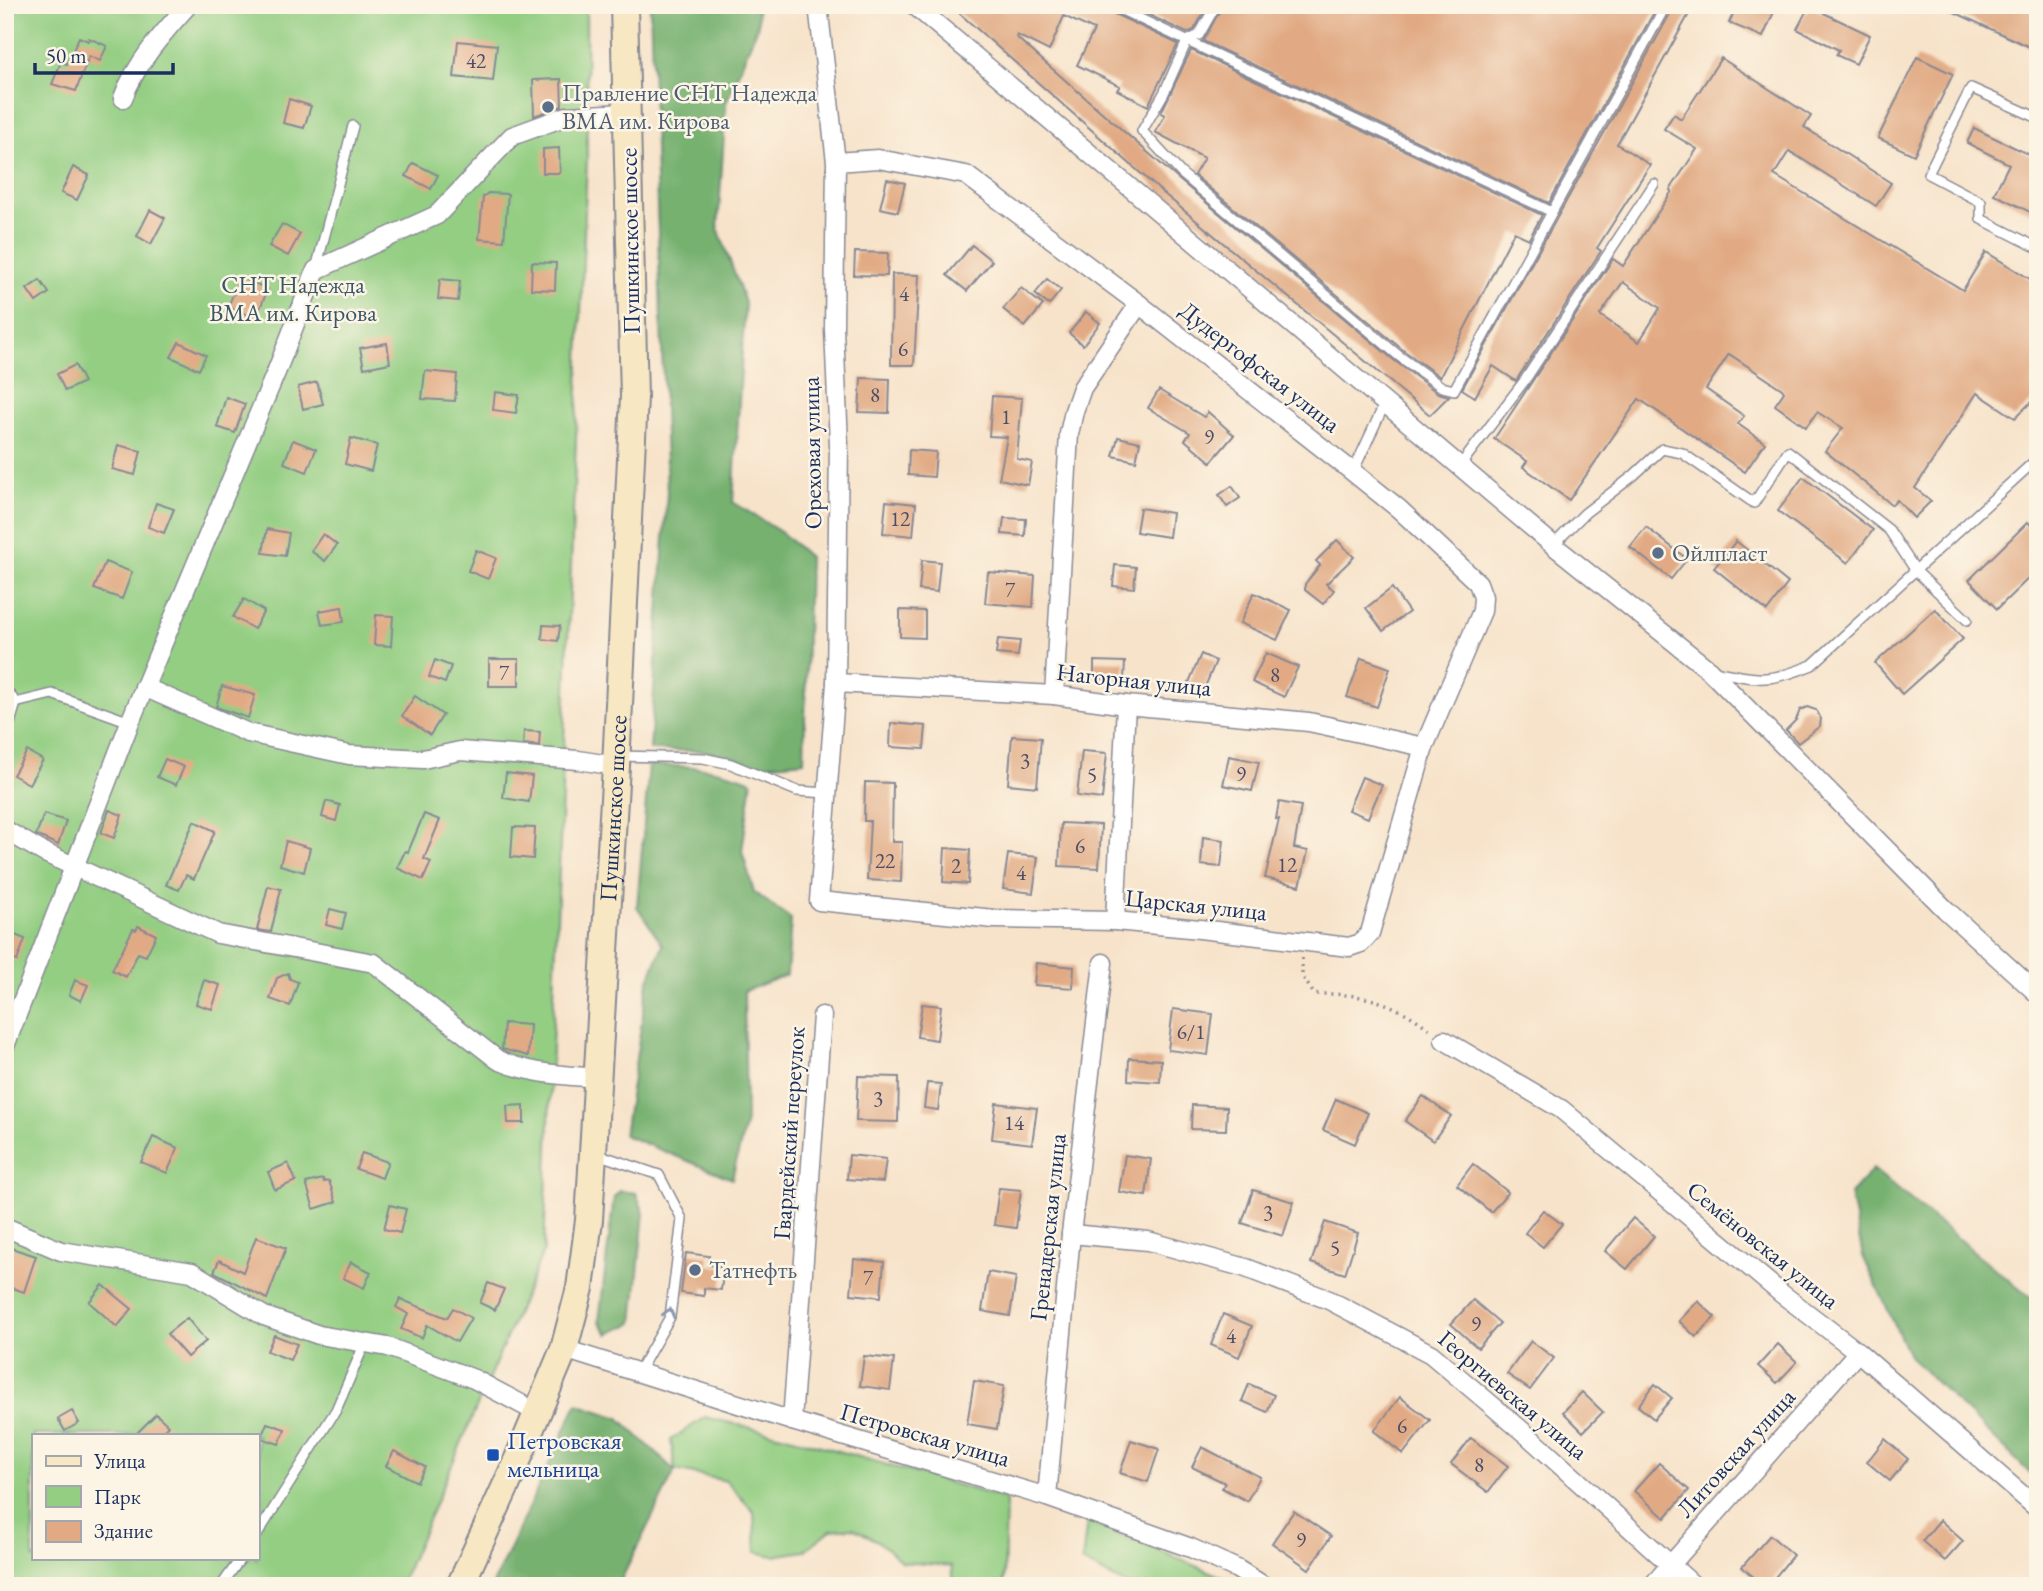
<svg xmlns="http://www.w3.org/2000/svg" width="2043" height="1591" font-family="'EB Garamond',serif">
<rect width="100%" height="100%" fill="#fcf5e5"/>
<filter id="ink" filterUnits="userSpaceOnUse"><feTurbulence type="fractalNoise" baseFrequency=".0143" numOctaves="2"/><feDisplacementMap in="SourceGraphic" scale="14" xChannelSelector="R" yChannelSelector="G"/><feConvolveMatrix kernelMatrix="1 2 1 2 8 2 1 2 1" color-interpolation-filters="sRGB"/></filter>
<filter id="wash" filterUnits="userSpaceOnUse"><feTurbulence type="fractalNoise" baseFrequency=".00686" numOctaves="4" result="noise"/><feDisplacementMap in="SourceGraphic" scale="28" xChannelSelector="R" yChannelSelector="G"/><feGaussianBlur stdDeviation="1.57" result="paint"/><feColorMatrix in="noise" values="0 0 0 0 0 0 0 0 0 0 0 0 0 0 0 0 0 1.4 0 .05"/><feComposite in="paint" operator="in"/></filter>
<g filter="url(#wash)">
<rect width="100%" height="100%" fill="#f7e3ca"/>
<g fill="#93ce82" stroke="#577e70" stroke-width="2" fill-rule="evenodd">
<path d="M5,5h581l1,154 -43,1091 -144,336h-395zM33,1435h224v123h-224z"/>
<polygon points="705,1417 786,1436 1006,1499 1004,1586 954,1586 952,1566 902,1562 878,1541 853,1528 831,1530 804,1551 774,1556 756,1552 754,1512 726,1481 675,1470 671,1440"/>
<polygon points="1087,1521 1235,1582 1240,1586 1128,1586 1082,1562"/>
</g>
<g fill="#76b170" stroke="#487067" stroke-width="2">
<polygon points="650,5 757,5 758,25 726,103 718,228 745,303 733,502 782,533 809,557 804,761 754,766 733,757 704,751 650,750 667,492"/>
<path d="M649,765c38,1 67,1 103,16l-10,70 12,41 37,27 -4,56 -43,16 2,130 -14,58 -108,-44 24,-153 15,-37 -26,-38z"/>
<polygon points="1873,1169 2038,1304 2038,1481 1909,1356 1863,1256 1850,1194"/>
<polygon points="620,1191 636,1193 644,1213 633,1323 608,1334 599,1321 614,1197"/>
<polygon points="577,1404 619,1418 675,1471 618,1586 492,1586"/>
</g>
<g id="blocks">
<g fill="#e1aa84" fill-rule="evenodd">
<polygon points="950,5 1104,5 1108,11 1178,44 1148,106 1117,90 1120,86 1077,65 1094,30 1064,16 1049,51 1017,35 1016,37 1177,178 1395,361 1438,393 1449,396 1430,415 1163,193"/>
<polygon points="1128,5 1208,5 1194,30 1187,33"/>
<polygon points="1223,5 1638,5 1654,12 1549,203 1203,41"/>
<polygon points="1675,5 1694,5 1617,144 1650,165 1597,248 1601,251 1519,376 1516,381 1493,366 1475,397 1462,389"/>
<polygon points="1737,5 1777,5 1763,37 1729,23"/>
<polygon points="1939,5 2026,5 2038,11 2038,51"/>
<polygon points="1809,6 1870,35 1856,64 1836,55 1839,50 1797,29"/>
<polygon points="79,37 88,41 89,38 107,46 100,61 89,56 76,91 52,84 61,62 67,64"/>
<polygon points="458,41 497,45 493,81 454,77"/>
<polygon points="1191,50 1542,215 1529,239 1514,232 1440,377 1403,350 1194,175 1204,158 1155,132 1165,115 1161,113"/>
<polygon points="1917,57 1953,74 1914,155 1878,138"/>
<path d="M1721,58l90,58 -7,11 87,56 -15,23 -87,-55 -15,24 189,115 23,-38 52,32v111l-23,23 -38,-25 -62,95 16,13 -17,17 -17,-18 -5,5 -67,-54 18,-23 -26,-16 -11,15 -31,-22 9,-13 -2,-3 -53,-35 -23,35 38,27 -6,8 27,19 -20,29 -106,-73 -70,101 -46,-33 4,-6 -33,-22 119,-180 10,7 49,-75 -2,-1 27,-41 -33,-20 10,-15 7,5zM1623,282l37,26 -21,34 -39,-27z"/>
<polygon points="561,79 562,106 534,116 533,80"/>
<polygon points="289,99 311,106 304,128 283,123"/>
<polygon points="1974,128 2038,159 2038,216 1994,194 2009,164 1967,143"/>
<polygon points="559,148 560,173 543,173 543,149"/>
<polygon points="413,163 438,175 431,189 406,176"/>
<polygon points="73,167 89,175 77,200 61,193"/>
<polygon points="887,179 905,183 898,212 880,208"/>
<polygon points="488,193 508,194 504,241 479,239 483,197"/>
<polygon points="150,210 165,218 151,244 137,236"/>
<polygon points="282,224 300,234 288,256 269,246"/>
<polygon points="972,245 992,261 967,291 947,275"/>
<polygon points="855,252 888,253 887,276 854,275"/>
<polygon points="532,262 556,263 555,290 531,289"/>
<polygon points="892,274 919,275 914,365 891,365"/>
<polygon points="240,277 268,289 256,318 228,307"/>
<polygon points="440,279 460,281 458,301 438,299"/>
<polygon points="1047,279 1061,290 1049,305 1035,294"/>
<polygon points="40,280 49,293 36,302 27,289"/>
<polygon points="1021,288 1043,305 1025,327 1003,309"/>
<polygon points="1086,312 1100,323 1083,345 1069,333"/>
<polygon points="179,342 206,355 199,370 171,357"/>
<polygon points="387,343 390,363 364,368 360,348"/>
<polygon points="75,365 84,382 65,391 57,374"/>
<polygon points="425,371 457,374 455,401 422,399"/>
<polygon points="861,378 890,379 889,413 859,412"/>
<polygon points="317,382 323,404 303,409 298,387"/>
<polygon points="1159,390 1204,417 1208,412 1234,435 1211,462 1185,440 1190,433 1148,408"/>
<polygon points="495,392 519,395 516,413 493,410"/>
<polygon points="992,396 1022,398 1017,459 1032,462 1028,485 999,479 1007,437 989,436"/>
<polygon points="226,397 245,404 235,433 217,427"/>
<polygon points="1118,437 1140,442 1136,461 1113,456"/>
<polygon points="351,438 377,445 371,471 345,464"/>
<polygon points="293,440 316,449 307,472 284,463"/>
<polygon points="118,445 141,451 135,475 112,469"/>
<polygon points="909,450 936,452 934,477 908,475"/>
<polygon points="1803,477 1873,530 1848,563 1778,511"/>
<polygon points="1232,486 1240,498 1227,507 1219,495"/>
<polygon points="886,501 916,504 913,536 883,533"/>
<polygon points="156,503 174,509 164,533 148,527"/>
<polygon points="1140,508 1172,513 1169,537 1136,532"/>
<polygon points="1004,518 1026,519 1025,536 1002,534"/>
<polygon points="2028,522 2038,532 2038,569 1997,609 1969,580"/>
<polygon points="1646,527 1687,559 1671,579 1630,547"/>
<polygon points="267,529 289,533 285,556 263,553"/>
<polygon points="323,534 337,545 325,561 311,551"/>
<polygon points="1337,540 1354,557 1326,584 1334,590 1323,604 1305,590 1305,584 1320,565 1316,561"/>
<polygon points="1736,541 1788,583 1767,611 1714,568"/>
<polygon points="476,550 496,558 488,579 468,571"/>
<polygon points="922,560 940,562 937,592 919,590"/>
<polygon points="105,562 132,572 122,599 94,589"/>
<polygon points="1115,565 1136,567 1134,588 1113,586"/>
<polygon points="988,572 1035,576 1033,607 985,603"/>
<polygon points="1392,588 1409,612 1383,631 1366,608"/>
<polygon points="1254,593 1291,610 1277,640 1240,623"/>
<polygon points="244,599 264,611 254,629 233,617"/>
<polygon points="342,607 344,622 322,625 319,611"/>
<polygon points="1935,609 1963,639 1902,694 1875,663"/>
<polygon points="900,610 925,611 925,638 900,637"/>
<polygon points="376,615 393,616 391,646 374,645"/>
<polygon points="543,625 560,626 558,641 542,639"/>
<polygon points="998,639 1020,641 1018,656 996,654"/>
<polygon points="1266,653 1298,667 1284,697 1252,682"/>
<polygon points="1201,654 1216,661 1202,694 1187,687"/>
<polygon points="1361,658 1390,668 1377,707 1347,697"/>
<rect x="489" y="659" width="30" height="27"/>
<polygon points="435,660 451,666 445,683 429,677"/>
<polygon points="1094,661 1125,662 1124,679 1094,678"/>
<polygon points="222,686 255,695 248,718 216,707"/>
<polygon points="415,696 443,715 430,735 402,716"/>
<polygon points="1807,707 1816,710 1821,719 1820,726 1798,743 1786,730 1796,720 1800,710"/>
<polygon points="891,723 926,726 924,749 890,747"/>
<polygon points="524,731 540,732 539,746 523,744"/>
<polygon points="1012,736 1041,738 1037,787 1008,784"/>
<polygon points="27,751 43,760 29,784 13,775"/>
<polygon points="1082,751 1107,753 1102,799 1077,796"/>
<polygon points="1229,756 1259,762 1252,791 1223,785"/>
<polygon points="165,759 184,767 176,785 157,777"/>
<polygon points="506,773 532,776 529,802 503,798"/>
<polygon points="1362,777 1382,785 1368,818 1348,810"/>
<polygon points="865,782 893,783 892,842 902,842 901,882 867,880 870,821 864,821"/>
<polygon points="326,801 340,805 336,821 322,817"/>
<polygon points="1279,802 1301,806 1294,848 1308,851 1300,886 1265,878 1279,819 1276,819"/>
<polygon points="109,810 122,815 114,838 101,833"/>
<polygon points="44,814 66,821 58,845 36,835"/>
<polygon points="424,814 440,820 424,859 431,862 423,880 397,868 405,851 408,852"/>
<polygon points="194,821 215,831 194,879 186,875 179,890 166,885"/>
<polygon points="1061,823 1101,825 1099,868 1059,866"/>
<polygon points="513,827 535,828 533,859 511,857"/>
<polygon points="1203,837 1224,840 1221,867 1201,865"/>
<polygon points="286,841 310,848 304,872 280,865"/>
<polygon points="945,848 970,850 968,884 943,882"/>
<polygon points="1008,854 1038,857 1033,893 1003,889"/>
<polygon points="268,886 281,889 271,932 257,930"/>
<polygon points="330,909 346,913 342,929 326,925"/>
<polygon points="138,926 156,935 146,956 138,953 126,977 112,970 133,929 136,930"/>
<polygon points="10,933 25,939 17,961 5,957 5,947"/>
<polygon points="1036,963 1074,967 1073,988 1034,985"/>
<polygon points="288,973 290,979 298,982 290,1006 270,999 277,978"/>
<polygon points="75,980 88,985 81,1001 69,995"/>
<polygon points="204,980 220,985 212,1009 196,1004"/>
<polygon points="922,1004 941,1006 937,1040 917,1037"/>
<polygon points="1173,1009 1213,1014 1208,1055 1168,1050"/>
<polygon points="504,1023 530,1025 528,1056 502,1049"/>
<polygon points="1129,1058 1161,1060 1160,1082 1128,1080"/>
<polygon points="858,1076 899,1077 898,1122 856,1121"/>
<polygon points="927,1083 941,1084 938,1110 924,1108"/>
<polygon points="1423,1096 1451,1116 1433,1141 1405,1121"/>
<polygon points="1336,1099 1368,1113 1355,1144 1323,1130"/>
<polygon points="996,1103 1037,1108 1032,1144 992,1139"/>
<polygon points="524,1105 524,1123 508,1123 507,1106"/>
<polygon points="1192,1105 1227,1107 1226,1130 1191,1129"/>
<polygon points="153,1137 178,1148 167,1173 141,1162"/>
<polygon points="362,1153 388,1162 382,1178 356,1169"/>
<polygon points="849,1155 886,1159 883,1182 847,1179"/>
<polygon points="1125,1155 1151,1159 1146,1196 1119,1192"/>
<polygon points="288,1163 296,1181 275,1190 268,1172"/>
<polygon points="1473,1164 1508,1192 1491,1212 1457,1185"/>
<polygon points="323,1179 324,1182 329,1181 336,1202 314,1209 306,1183"/>
<polygon points="999,1188 1021,1190 1016,1228 994,1225"/>
<polygon points="1253,1190 1294,1202 1283,1236 1242,1223"/>
<polygon points="390,1205 406,1209 400,1233 384,1229"/>
<polygon points="1543,1210 1562,1224 1543,1247 1525,1233"/>
<polygon points="1633,1218 1654,1236 1627,1269 1605,1251"/>
<polygon points="1325,1222 1358,1233 1345,1274 1311,1263"/>
<polygon points="256,1237 286,1248 267,1299 214,1272 219,1260 243,1272"/>
<polygon points="5,1246 36,1256 24,1292 6,1286 9,1277 5,1276"/>
<polygon points="686,1253 709,1256 708,1265 724,1267 721,1290 704,1288 704,1296 681,1293"/>
<polygon points="854,1259 884,1262 881,1297 851,1294"/>
<polygon points="351,1262 371,1272 364,1288 343,1278"/>
<polygon points="988,1272 1016,1277 1010,1316 982,1311"/>
<polygon points="488,1283 504,1289 495,1310 480,1303"/>
<polygon points="103,1285 132,1309 117,1327 89,1302"/>
<polygon points="400,1299 447,1318 453,1308 471,1318 457,1342 427,1325 422,1338 401,1329 408,1314 396,1307"/>
<polygon points="1473,1300 1500,1323 1478,1348 1451,1324"/>
<polygon points="1698,1301 1715,1317 1696,1337 1679,1321"/>
<polygon points="1223,1314 1252,1326 1239,1357 1211,1345"/>
<polygon points="187,1318 206,1341 187,1357 167,1334"/>
<polygon points="274,1335 297,1344 290,1360 267,1351"/>
<polygon points="1531,1341 1554,1358 1530,1390 1507,1374"/>
<polygon points="1778,1344 1797,1362 1777,1383 1758,1366"/>
<polygon points="864,1356 894,1359 890,1390 860,1386"/>
<polygon points="974,1381 1004,1386 997,1429 967,1424"/>
<polygon points="1249,1384 1274,1395 1267,1412 1242,1401"/>
<polygon points="1655,1384 1672,1398 1654,1419 1638,1406"/>
<polygon points="1582,1392 1603,1412 1583,1432 1563,1412"/>
<polygon points="1400,1397 1430,1420 1403,1454 1374,1431"/>
<polygon points="72,1411 79,1423 65,1431 58,1419"/>
<polygon points="156,1414 168,1425 159,1435 135,1435"/>
<polygon points="267,1423 285,1429 279,1444 261,1438"/>
<polygon points="1471,1438 1508,1466 1488,1492 1451,1464"/>
<polygon points="1885,1439 1908,1459 1890,1481 1867,1462"/>
<polygon points="1131,1440 1159,1449 1148,1482 1120,1473"/>
<polygon points="1202,1447 1260,1477 1247,1501 1222,1488 1225,1483 1192,1467"/>
<polygon points="394,1451 425,1467 417,1482 386,1466"/>
<polygon points="1659,1463 1689,1490 1665,1518 1634,1491"/>
<polygon points="1294,1511 1331,1536 1309,1569 1272,1543"/>
<polygon points="1940,1520 1963,1541 1945,1561 1922,1541"/>
<polygon points="1770,1535 1793,1555 1768,1586 1764,1586 1742,1567"/>
</g>
</g>
</g>
<g filter="url(#ink)">
<use href="#blocks" fill-opacity="0" stroke="#898994" stroke-width="2"/>
<g fill="none" stroke-linecap="round" stroke-linejoin="round">
<g stroke="#898994" stroke-width="12">
<g id="lane">
<polyline points="1111,5 1187,41 1199,35 1216,5"/>
<polyline points="2038,118 1971,88 1928,174 1981,202 1981,219 2038,248"/>
<polyline points="1550,211 1187,41 1164,93 1142,131 1181,173 1399,356 1442,387 1454,390 1666,5"/>
<polyline points="316,269 353,126"/>
<polyline points="1459,467 1525,380 1654,184"/>
<polyline points="1353,472 1385,403"/>
<polyline points="1553,545 1585,513 1633,476 1662,449 1682,453 1754,503 1788,451 1889,530 1916,571 1967,620"/>
<path d="M1714,671c45,9 55,12 98,-6l226,-207"/>
<polyline points="11,704 52,694 130,722"/>
<polyline points="618,756 703,758 731,764 797,791 827,793"/>
<polyline points="597,1154 659,1175 682,1219 670,1317 638,1373"/>
<polyline points="257,1535 336,1410 365,1343"/>
<polyline points="221,1586 241,1558"/>
</g>
</g>
<g stroke="#898994" stroke-width="21">
<g id="street">
<polyline points="818,5 836,162 834,329 839,445 836,683 819,901 994,919 1115,921 1200,929 1349,947 1361,943 1370,933 1424,747 1482,611 1483,597 1478,583 1399,509 1353,472 1139,304 966,175 878,159 836,162"/>
<polyline points="914,5 1553,545 1709,670 1946,910 2038,994"/>
<path d="M123,98c13,-35 40,-65 65,-93"/>
<polyline points="836,683 1054,695 1126,705 1309,722 1424,747"/>
<polyline points="144,687 248,733 349,755 423,759 460,751 578,760 616,766"/>
<polyline points="5,695 11,704 5,724"/>
<polyline points="1054,695 1069,434 1074,411 1082,388 1139,304"/>
<path d="M5,830l38,22 175,82 156,29 124,97c31,14 66,15 99,18"/>
<polyline points="1115,921 1126,705"/>
<polyline points="1444,1040 1561,1109 1782,1294 1858,1352 2038,1509"/>
<polyline points="5,1046 130,722 277,370 316,270 437,215 512,136 567,116 626,113"/>
<polyline points="5,1227 61,1251 192,1272 264,1316 319,1335 388,1347 474,1379 538,1413"/>
<polyline points="1071,1234 1148,1241 1246,1268 1329,1300 1431,1354 1527,1435 1694,1586"/>
<polyline points="564,1349 792,1421 1047,1497 1191,1548 1237,1569 1264,1586"/>
<polyline points="792,1421 822,1016"/>
<polyline points="1047,1497 1071,1234 1103,963"/>
<polyline points="1652,1586 1858,1352"/>
</g>
</g>
<g stroke="#898994" stroke-width="30">
<g id="secondary">
<path id="s1" d="M460,1586l55,-120 49,-117 16,-61 9,-68 27,-454 18,-369 -10,-392"/>
</g>
</g>
<path stroke="#898994" stroke-width="3.5" stroke-dasharray="2 5" stroke-linecap="butt" d="M1302,958v18l12,18c49,-1 79,7 118,37"/>
<use href="#lane" stroke="#fff" stroke-width="9"/>
<use href="#street" stroke="#fff" stroke-width="18"/>
<use href="#secondary" stroke="#f7e8c3" stroke-width="26"/>
</g>
<defs><path id="oneway-chevron" d="M-2-3.5L2.5 0L-2 3.5" fill="none" stroke-width="1.6" stroke-linecap="round" stroke-linejoin="round" transform="scale(1.75)"/></defs>
<use stroke="#8d97ae" href="#oneway-chevron" transform="translate(669 1313) rotate(-75)"/>
</g>
<g fill="#5c6f8a" stroke="#fcf5e5" stroke-width="2.5">
<circle cx="548" cy="107" r="7"/>
<circle cx="1658" cy="553" r="7"/>
<circle cx="695" cy="1270" r="7"/>
</g>
<rect fill="#1a4fb4" stroke="#fcf5e5" stroke-width="2.5" x="486" y="1448" width="14" height="14" rx="3.5"/>
<g text-anchor="middle" stroke-width="5" stroke-linejoin="round" paint-order="stroke">
<g font-size="21" fill="#4c4e68">
<text x="476" y="68">42</text>
<text x="904" y="301">4</text>
<text x="903" y="356">6</text>
<text x="875" y="402">8</text>
<text x="1006" y="424">1</text>
<text x="1209" y="444">9</text>
<text x="900" y="526">12</text>
<text x="1010" y="597">7</text>
<text x="504" y="680">7</text>
<text x="1275" y="682">8</text>
<text x="1025" y="768">3</text>
<text x="1241" y="781">9</text>
<text x="1092" y="782">5</text>
<text x="1080" y="853">6</text>
<text x="885" y="868">22</text>
<text x="1287" y="872">12</text>
<text x="956" y="873">2</text>
<text x="1021" y="880">4</text>
<text x="1191" y="1039">6/1</text>
<text x="878" y="1106">3</text>
<text x="1014" y="1130">14</text>
<text x="1268" y="1220">3</text>
<text x="1335" y="1255">5</text>
<text x="868" y="1285">7</text>
<text x="1476" y="1331">9</text>
<text x="1231" y="1343">4</text>
<text x="1402" y="1433">6</text>
<text x="1479" y="1472">8</text>
<text x="1301" y="1547">9</text>
</g>
<g font-size="24" fill="#4e5e75" stroke="#fcf5e5" text-anchor="start">
<text x="562" y="101">Правление СНТ Надежда<tspan x="562" dy="28">ВМА им. Кирова</tspan></text>
<text x="1672" y="561">Ойлпласт</text>
<text x="709" y="1278">Татнефть</text>
</g>
<g font-size="24" fill="#1b2f5e" stroke="#fcf5e5">
<text transform="translate(630 241) rotate(-91)" y="8">Пушкинское шоссе</text>
<text transform="translate(1260 367) rotate(38)" y="8">Дудергофская улица</text>
<text transform="translate(812 453) rotate(-91)" y="8">Ореховая улица</text>
<text transform="translate(1134 680) rotate(6)" y="8">Нагорная улица</text>
<text dy="8" stroke="none"><textPath href="#s1" startOffset="803">Пушкинское шоссе</textPath></text>
<text transform="translate(1196 905) rotate(6)" y="8">Царская улица</text>
<text transform="translate(789 1133) rotate(-86)" y="8">Гвардейский переулок</text>
<text transform="translate(1048 1227) rotate(-84)" y="8">Гренадерская улица</text>
<text transform="translate(1763 1245) rotate(39)" y="8">Семёновская улица</text>
<text transform="translate(1513 1395) rotate(40)" y="8">Георгиевская улица</text>
<text transform="translate(925 1435) rotate(16)" y="8">Петровская улица</text>
<text transform="translate(1736 1453) rotate(-48)" y="8">Литовская улица</text>
</g>
<g font-size="24" fill="#395767" stroke="#fcf5e5">
<text x="293" y="293">СНТ Надежда<tspan x="293" dy="28">ВМА им. Кирова</tspan></text>
</g>
<g font-size="24" fill="#164399" stroke="#fcf5e5" text-anchor="start">
<text x="507" y="1449">Петровская<tspan x="507" dy="28">мельница</tspan></text>
</g>
</g>
<rect width="2043" height="1591" fill="none" stroke="#fcf5e5" stroke-width="28"/>
<rect x="32" y="1434" width="228" height="126" fill="#fcf5e5" stroke="#a2a6af" stroke-width="2"/>
<rect x="46" y="1456" width="35" height="10" fill="#f7e8c3" stroke="#a2a6af" stroke-width="2"/>
<text x="94" y="1468" font-size="21" fill="#1b2f5e">Улица</text>
<rect x="46" y="1486" width="35" height="21" fill="#93ce82" stroke="#a2a6af" stroke-width="2"/>
<text x="94" y="1504" font-size="21" fill="#1b2f5e">Парк</text>
<rect x="46" y="1521" width="35" height="21" fill="#e1aa84" stroke="#a2a6af" stroke-width="2"/>
<text x="94" y="1538" font-size="21" fill="#1b2f5e">Здание</text>
<path d="M35 63v10h138v-10" fill="none" stroke="#1b2f5e" stroke-width="3.5"/>
<text x="46" y="63" font-size="21" fill="#1b2f5e" stroke="#fcf5e5" stroke-width="5" paint-order="stroke">50 m</text>
</svg>
